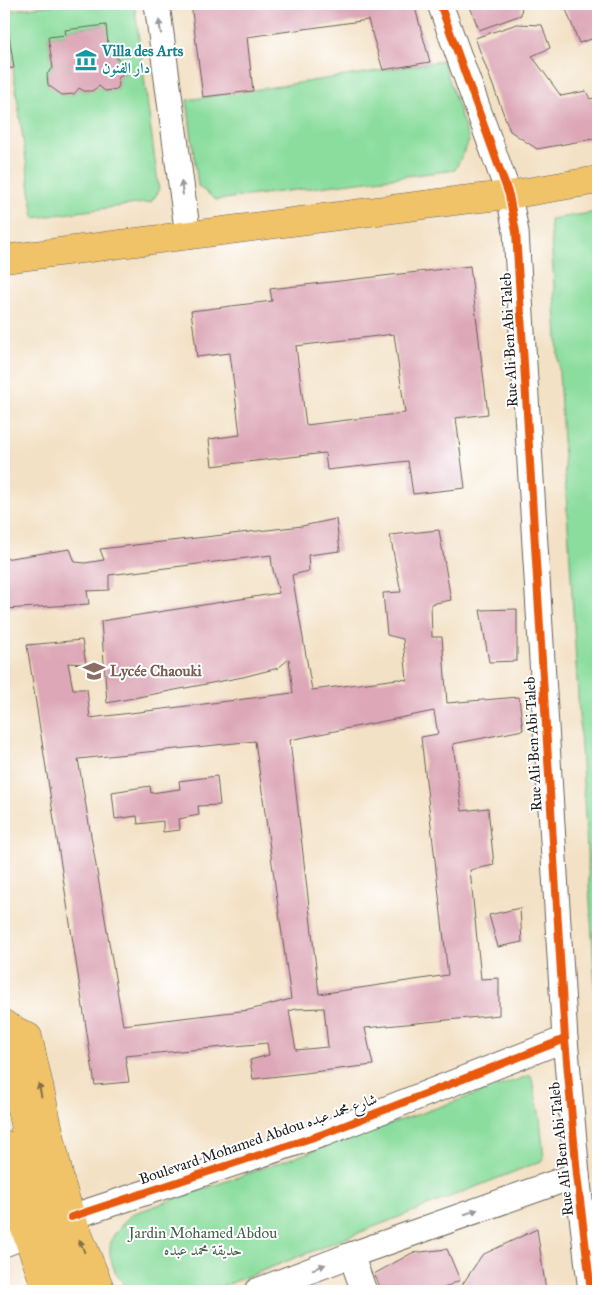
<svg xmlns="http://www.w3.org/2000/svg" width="602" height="1295" font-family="'IM FELL Great Primer',Amiri,serif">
<rect width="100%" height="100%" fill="#fff"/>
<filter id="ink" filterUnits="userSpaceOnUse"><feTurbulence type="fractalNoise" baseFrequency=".02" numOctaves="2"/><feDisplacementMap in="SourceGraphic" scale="10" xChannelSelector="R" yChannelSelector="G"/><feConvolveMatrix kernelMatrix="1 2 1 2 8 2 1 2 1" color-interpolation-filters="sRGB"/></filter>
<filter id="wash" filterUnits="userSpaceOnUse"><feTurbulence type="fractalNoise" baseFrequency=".0096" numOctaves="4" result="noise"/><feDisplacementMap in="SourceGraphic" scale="20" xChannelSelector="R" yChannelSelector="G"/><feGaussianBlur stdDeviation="1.12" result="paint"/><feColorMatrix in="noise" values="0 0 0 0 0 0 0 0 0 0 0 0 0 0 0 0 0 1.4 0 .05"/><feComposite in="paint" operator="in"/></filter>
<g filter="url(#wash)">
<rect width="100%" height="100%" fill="#f3e1c5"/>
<g fill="#8bdd9e" stroke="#547c5d" fill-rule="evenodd">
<path d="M59,4h71l5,5 24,182 -8,11 -117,16 -29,-207zM105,25l4,29 7,-1 1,6 7,4 2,5 -3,7 -5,3 1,7 -2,4 -12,2 -6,-5 -7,5h-8l-5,-3 -5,6 -12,1 -14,-10 -1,-11 6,-6 -5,-31 18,-2v-5z"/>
<polygon points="443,61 469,141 455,170 216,200 198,186 187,100"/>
<polygon points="598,212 598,1038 550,219"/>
<path d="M531,1075l9,42 4,43 -333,131h-81c-12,-10 -24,-32 -19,-49 2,-10 14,-20 21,-28z"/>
</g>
<g id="blocks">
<g fill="#dda7b7" fill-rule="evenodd">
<polygon points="191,4 414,4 430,62 383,70 368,20 247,37 253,91 203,97"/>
<polygon points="469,4 522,4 521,15 479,30"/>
<polygon points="564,4 598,4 598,37 579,43"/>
<polygon points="7,22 14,68 4,69 4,23"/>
<polygon points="517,24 542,25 550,48 532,56 561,96 586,91 590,99 598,97 598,138 537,149 510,131 475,38"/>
<polygon points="106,25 109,54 116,53 117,59 124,63 126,68 123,75 118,78 119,85 117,89 105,91 99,86 92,91 84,91 79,88 74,94 62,95 48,85 47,74 53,68 48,37 66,35 65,30"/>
<path d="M470,266l18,148 -32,4 9,70 -52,6 -5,-33 -81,9 -2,-17 -113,13 -3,-27 31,-4 -10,-82 -33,4 -6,-46 81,-10 -2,-12zM394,334l11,79 -99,12 -10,-79z"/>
<path d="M336,519l4,32 -32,4 1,16 -17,4 20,115 86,-11 9,1 -4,-41 -16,-4 -4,-42 18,-1 -11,-57 49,-5 12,70 -20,4 1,33h10l5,66 72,-6 4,33 -70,14 9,67 26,-3 6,57 -24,5 11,109 18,-1v37l-134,13 8,37 -120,14 -3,-19 19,-5 -2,-12 -10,1 -132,12 4,26 -34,3 -68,-440 55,-5 4,24 -18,-1 5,26h14l3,29 203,-25 -4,-34 -11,9 -35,9 -136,26 -6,-82 178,-28 -7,-27 -1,-11 -162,20v15l-22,1 2,13 -85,5v-50l66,-10 5,13 10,1 19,-3 -4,-11 202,-23zM434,711l4,23 -17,3 27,238 -129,19 -29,-254zM255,741l36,258 -42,11 -126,15 -45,-266zM324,1008l4,39 -32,3 -7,-39 7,-2z"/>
<polygon points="517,609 517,661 489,662 480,610"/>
<polygon points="217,776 220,805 198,806 199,815 179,819 180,830 163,832 163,821 138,824 137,816 115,819 112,792 150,786 151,793 180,789 179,781"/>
<polygon points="520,908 522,942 498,947 489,915"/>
<polygon points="537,1229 546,1291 458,1291 482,1255"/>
<polygon points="447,1249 460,1280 438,1291 382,1291 374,1274 412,1253"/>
<polygon points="318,1287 321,1291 307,1291"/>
</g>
</g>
</g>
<g filter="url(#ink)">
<use href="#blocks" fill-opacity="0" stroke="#676157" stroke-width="1"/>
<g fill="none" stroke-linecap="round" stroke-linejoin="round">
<g stroke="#676157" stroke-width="27">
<g id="minor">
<polyline points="157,4 188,236"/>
<polyline points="440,4 509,195 516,232 565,1039 577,1175 591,1291"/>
<polyline points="71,1217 323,1134 565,1039"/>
<polyline points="4,1244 27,1235"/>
<polyline points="351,1255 364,1291"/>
<polyline points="257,1291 351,1255 577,1175"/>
</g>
</g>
<g stroke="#676157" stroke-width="29">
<g id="major">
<polyline points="4,259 462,200 509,195 598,180"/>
<polyline points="4,1024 37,1189 45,1214 75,1291"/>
<polyline points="4,1025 28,1037 61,1184 71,1217 101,1291"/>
<polyline points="4,1144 13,1195 47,1291"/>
</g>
</g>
<use href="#minor" stroke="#fff" stroke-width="25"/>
<use href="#major" stroke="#f1c369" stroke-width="28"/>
<g stroke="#fff" stroke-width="11">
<g id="cycleway">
<polyline points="440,4 509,195 516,232 565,1039 577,1175 591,1291"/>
<polyline points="71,1217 323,1134 565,1039"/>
</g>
</g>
<use href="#cycleway" stroke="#e8590c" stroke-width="8"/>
</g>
<defs><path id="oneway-solid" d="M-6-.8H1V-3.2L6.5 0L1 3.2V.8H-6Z" transform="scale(1.25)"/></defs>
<g fill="#999">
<use href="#oneway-solid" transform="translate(160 27) rotate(-98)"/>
<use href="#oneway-solid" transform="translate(182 188) rotate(-98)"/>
<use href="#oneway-solid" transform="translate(471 1212) rotate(-19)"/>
<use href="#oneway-solid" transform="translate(319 1267) rotate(-21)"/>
</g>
<g fill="#867042">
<use href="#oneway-solid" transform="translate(40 1090) rotate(-102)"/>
<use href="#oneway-solid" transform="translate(82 1246) rotate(-111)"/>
</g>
</g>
<defs>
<g id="museum-bare" transform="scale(1.725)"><path d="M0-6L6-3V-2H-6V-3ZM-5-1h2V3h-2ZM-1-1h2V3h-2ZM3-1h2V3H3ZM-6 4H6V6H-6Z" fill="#0f9aa8" stroke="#fff" stroke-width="2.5" paint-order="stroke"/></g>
<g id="school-bare" transform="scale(1.725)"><path d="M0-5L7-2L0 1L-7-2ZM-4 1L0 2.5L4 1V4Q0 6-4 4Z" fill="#8d6e63" stroke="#fff" stroke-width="2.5" paint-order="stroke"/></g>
</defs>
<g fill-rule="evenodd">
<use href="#museum-bare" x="86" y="60"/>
<use href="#school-bare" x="94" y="671"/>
</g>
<g text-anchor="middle" stroke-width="4" stroke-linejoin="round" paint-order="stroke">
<g font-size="15" font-weight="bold" fill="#0d838f" stroke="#fff" text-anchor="start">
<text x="102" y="56">Villa des Arts<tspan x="102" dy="17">دار الفنون</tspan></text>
</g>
<g font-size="15" fill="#1c1c1c" stroke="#fff">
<text transform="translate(509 340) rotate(-93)" y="5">Rue Ali Ben Abi Taleb</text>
<text transform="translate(533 744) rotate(-93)" y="5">Rue Ali Ben Abi Taleb</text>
<text transform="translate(258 1139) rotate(-19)" y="5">Boulevard Mohamed Abdou شارع محمد عبده</text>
<text transform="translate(561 1149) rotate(-96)" y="5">Rue Ali Ben Abi Taleb</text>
</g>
<g font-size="15" font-weight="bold" fill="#785e54" stroke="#fff" text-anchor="start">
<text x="110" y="676">Lycée Chaouki</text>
</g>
<g font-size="15" fill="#43604a" stroke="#fff">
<text x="203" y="1238">Jardin Mohamed Abdou<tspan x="203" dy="17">حديقة محمد عبده</tspan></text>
</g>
</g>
<rect width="602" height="1295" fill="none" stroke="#fff" stroke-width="20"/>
</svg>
